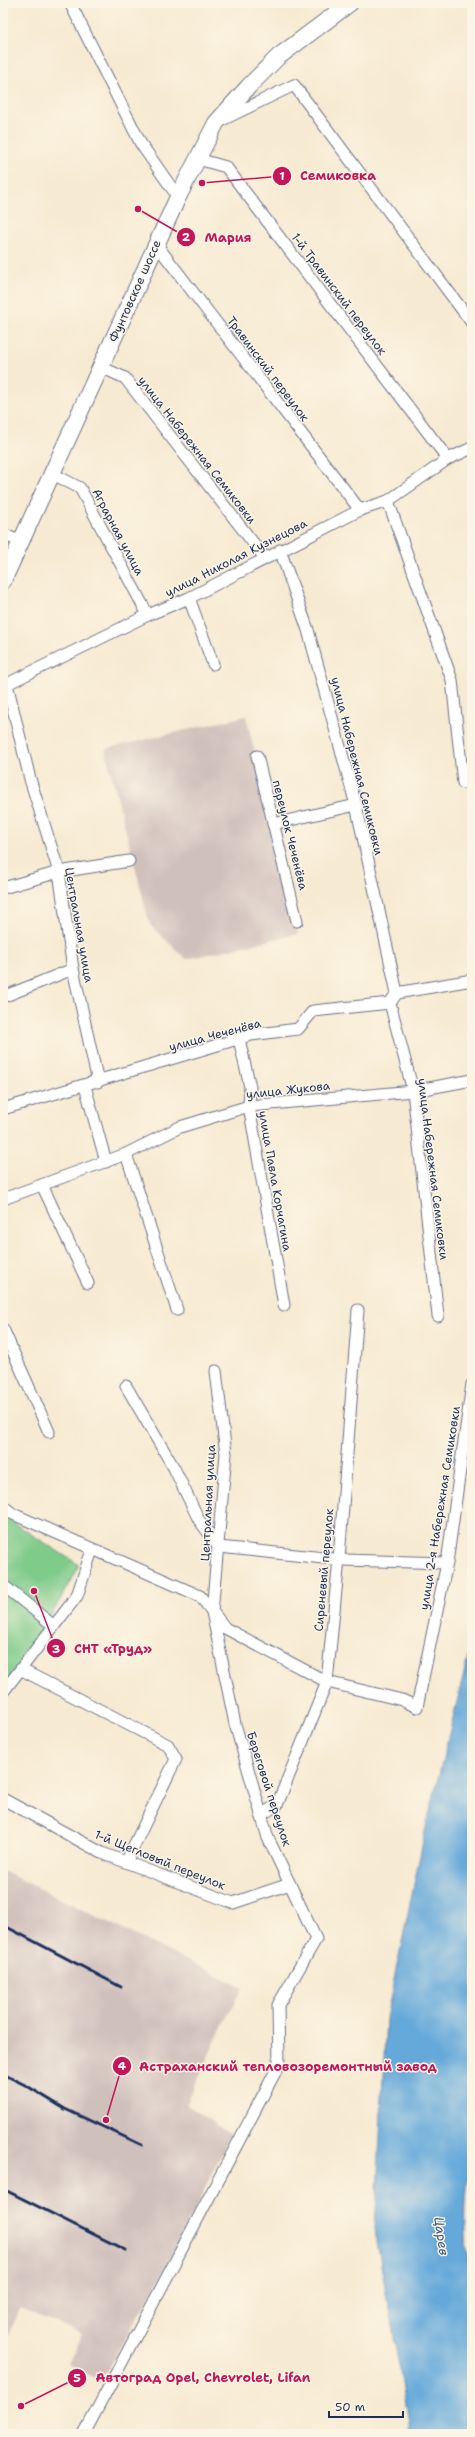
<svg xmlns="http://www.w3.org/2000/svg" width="475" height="2437" font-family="'Shantell Sans',sans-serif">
<rect width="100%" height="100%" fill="#fcf5e5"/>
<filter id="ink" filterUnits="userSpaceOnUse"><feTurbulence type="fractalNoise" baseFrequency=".025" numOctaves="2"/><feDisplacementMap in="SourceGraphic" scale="8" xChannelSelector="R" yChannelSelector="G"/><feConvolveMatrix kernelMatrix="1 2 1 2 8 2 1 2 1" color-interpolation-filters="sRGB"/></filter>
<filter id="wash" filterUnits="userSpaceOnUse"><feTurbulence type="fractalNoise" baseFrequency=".012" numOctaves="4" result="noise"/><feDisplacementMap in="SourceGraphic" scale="16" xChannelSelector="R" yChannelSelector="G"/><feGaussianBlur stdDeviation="0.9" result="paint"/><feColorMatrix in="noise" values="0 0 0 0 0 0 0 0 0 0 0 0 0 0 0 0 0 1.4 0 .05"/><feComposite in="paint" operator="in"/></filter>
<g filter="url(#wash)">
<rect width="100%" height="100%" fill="#f7ead2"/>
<g fill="#d0c0bc">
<polygon points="246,716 298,934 186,959 150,925 105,749"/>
<polygon points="3,1871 243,1988 224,2022 186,2105 231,2134 167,2266 100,2382 69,2364 82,2334 20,2308 3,2347"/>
</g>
<polygon fill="#7fcb8a" stroke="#4d7d74" points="3,1516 79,1565 50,1618 49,1626 3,1687"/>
<path fill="#65a9da" stroke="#406c9c" d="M472,1641v519c-12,49 -4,99 0,149 3,41 0,84 0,125h-61l-36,-204 11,-212 40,-191z"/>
</g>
<g filter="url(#ink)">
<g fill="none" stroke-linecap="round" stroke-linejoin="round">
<g stroke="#687087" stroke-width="13">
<g id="street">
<polyline points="70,3 141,144 178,197"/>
<polyline points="222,120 294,85 472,323"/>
<polyline points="198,159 226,167 448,459"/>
<polyline points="156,244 360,510"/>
<polyline points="101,367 125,378 265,558"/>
<polyline points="53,474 80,488 148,615"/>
<polyline points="388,501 452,680 463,783"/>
<polyline points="3,534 21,542"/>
<polyline points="280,550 308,630 356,805 397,993"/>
<polyline points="189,598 213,664"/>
<polyline points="3,682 7,684 30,779 59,872 73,969 98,1082"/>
<polyline points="7,684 148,615 189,598 360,510 388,501 448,459 472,448"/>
<polyline points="257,756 297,921"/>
<polyline points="273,824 356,805"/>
<polyline points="3,888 59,872 129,861"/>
<polyline points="3,997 73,969"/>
<polyline points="390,1003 413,1091 438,1316"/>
<polyline points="239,1039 250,1087 249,1106 284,1305"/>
<polyline points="85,1086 106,1162"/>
<polyline points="3,1109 251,1035 298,1029 313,1011 390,1003 397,993 472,980"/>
<polyline points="126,1154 177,1310"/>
<polyline points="42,1185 88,1283"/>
<polyline points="3,1199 126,1154 180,1127 249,1106 413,1091 472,1080"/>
<polyline points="3,1329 49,1432"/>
<polyline points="126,1386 174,1468 199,1520 219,1547 343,1560 447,1563"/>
<polyline points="3,1506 13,1514 200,1596 225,1628 327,1682 402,1700 417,1707 447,1563 472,1384"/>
<polyline points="3,1585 54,1626"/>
<polyline points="22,1670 168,1745 176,1759 126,1862"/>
<polyline points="3,1692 77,1596 92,1550"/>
<polyline points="3,1799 102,1853 233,1903 290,1884"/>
<polyline points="261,1815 277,1805 327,1682 339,1559 358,1310"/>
<polyline points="84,2434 279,2065 278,2005 316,1939 268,1838 235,1724 212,1612 226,1454 216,1371"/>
</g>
</g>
<g stroke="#687087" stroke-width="18">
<polyline id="secondary" points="3,581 178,197 216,123 249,86 278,57 350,3"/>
</g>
<use href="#street" stroke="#fff" stroke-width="11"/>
<use href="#secondary" stroke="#fff" stroke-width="16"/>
<g stroke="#1b2f5e" stroke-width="3">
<polyline points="3,1925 121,1987"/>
<polyline points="3,2074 27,2086 65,2109 142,2145"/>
<polyline points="3,2189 125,2250"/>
</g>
</g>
</g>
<g text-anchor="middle" stroke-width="3" stroke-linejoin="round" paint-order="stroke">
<g font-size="12" fill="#1b2f5e" stroke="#fcf5e5">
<text transform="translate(135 291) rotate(-66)" y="4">Фунтовское шоссе</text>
<text transform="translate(339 294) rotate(53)" y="4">1-й Травинский переулок</text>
<text transform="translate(268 369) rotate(53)" y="4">Травинский переулок</text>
<text transform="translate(197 450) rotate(52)" y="4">улица Набережная Семиковки</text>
<text transform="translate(118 532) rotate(62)" y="4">Аграрная улица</text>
<text transform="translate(236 558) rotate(-27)" y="4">улица Николая Кузнецова</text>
<text transform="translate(357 766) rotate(76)" y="4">улица Набережная Семиковки</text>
<text transform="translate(290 835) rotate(76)" y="4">переулок Чеченёва</text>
<text transform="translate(79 925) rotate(80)" y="4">Центральная улица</text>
<text transform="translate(215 1035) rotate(-15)" y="4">улица Чеченёва</text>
<text transform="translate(288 1090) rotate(-6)" y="4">улица Жукова</text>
<text transform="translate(433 1169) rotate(83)" y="4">улица Набережная Семиковки</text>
<text transform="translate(275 1181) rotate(80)" y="4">улица Павла Корчагина</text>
<text transform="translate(208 1503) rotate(-87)" y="4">Центральная улица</text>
<text transform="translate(440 1508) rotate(-81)" y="4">улица 2-я Набережная Семиковки</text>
<text transform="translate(324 1570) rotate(-85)" y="4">Сиреневый переулок</text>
<text transform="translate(269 1789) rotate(72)" y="4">Береговой переулок</text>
<text transform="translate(160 1860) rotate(22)" y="4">1-й Щегловый переулок</text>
</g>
<g font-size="13" font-style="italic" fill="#315483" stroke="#fcf5e5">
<text transform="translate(442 2236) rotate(82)" y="5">Царев</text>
</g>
</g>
<path fill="none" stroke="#c2185b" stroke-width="1.5" d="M202 183L282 176M138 209L186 237M34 1591L56 1648M106 2120L122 2066M21 2406L77 2378"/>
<g fill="#c2185b" stroke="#fcf5e5" stroke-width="1.5">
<circle cx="202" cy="183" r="4"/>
<circle cx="138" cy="209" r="4"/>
<circle cx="34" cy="1591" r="4"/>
<circle cx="106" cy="2120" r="4"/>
<circle cx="21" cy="2406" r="4"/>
<circle cx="282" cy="176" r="10"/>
<circle cx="186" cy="237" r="10"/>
<circle cx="56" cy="1648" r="10"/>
<circle cx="122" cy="2066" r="10"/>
<circle cx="77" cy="2378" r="10"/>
</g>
<g font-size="12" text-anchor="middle" font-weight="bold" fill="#fff">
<text x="282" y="180">1</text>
<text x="186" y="241">2</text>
<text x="56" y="1653">3</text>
<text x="122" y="2070">4</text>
<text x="77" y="2382">5</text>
</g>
<g font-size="13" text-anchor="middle" font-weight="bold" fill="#c2185b" stroke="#fcf5e5" stroke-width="3" stroke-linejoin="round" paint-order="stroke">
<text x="338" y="180">Семиковка</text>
<text x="228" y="242">Мария</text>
<text x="113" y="1653">СНТ «Труд»</text>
<text x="288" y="2071">Астраханский тепловозоремонтный завод</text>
<text x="203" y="2382">Автоград Opel, Chevrolet, Lifan</text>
</g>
<rect width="475" height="2437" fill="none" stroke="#fcf5e5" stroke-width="16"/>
<path d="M329 2411v6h74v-6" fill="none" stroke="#1b2f5e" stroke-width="2"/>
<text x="335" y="2411" font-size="12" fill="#1b2f5e" stroke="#fcf5e5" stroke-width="3" paint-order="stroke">50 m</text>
</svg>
